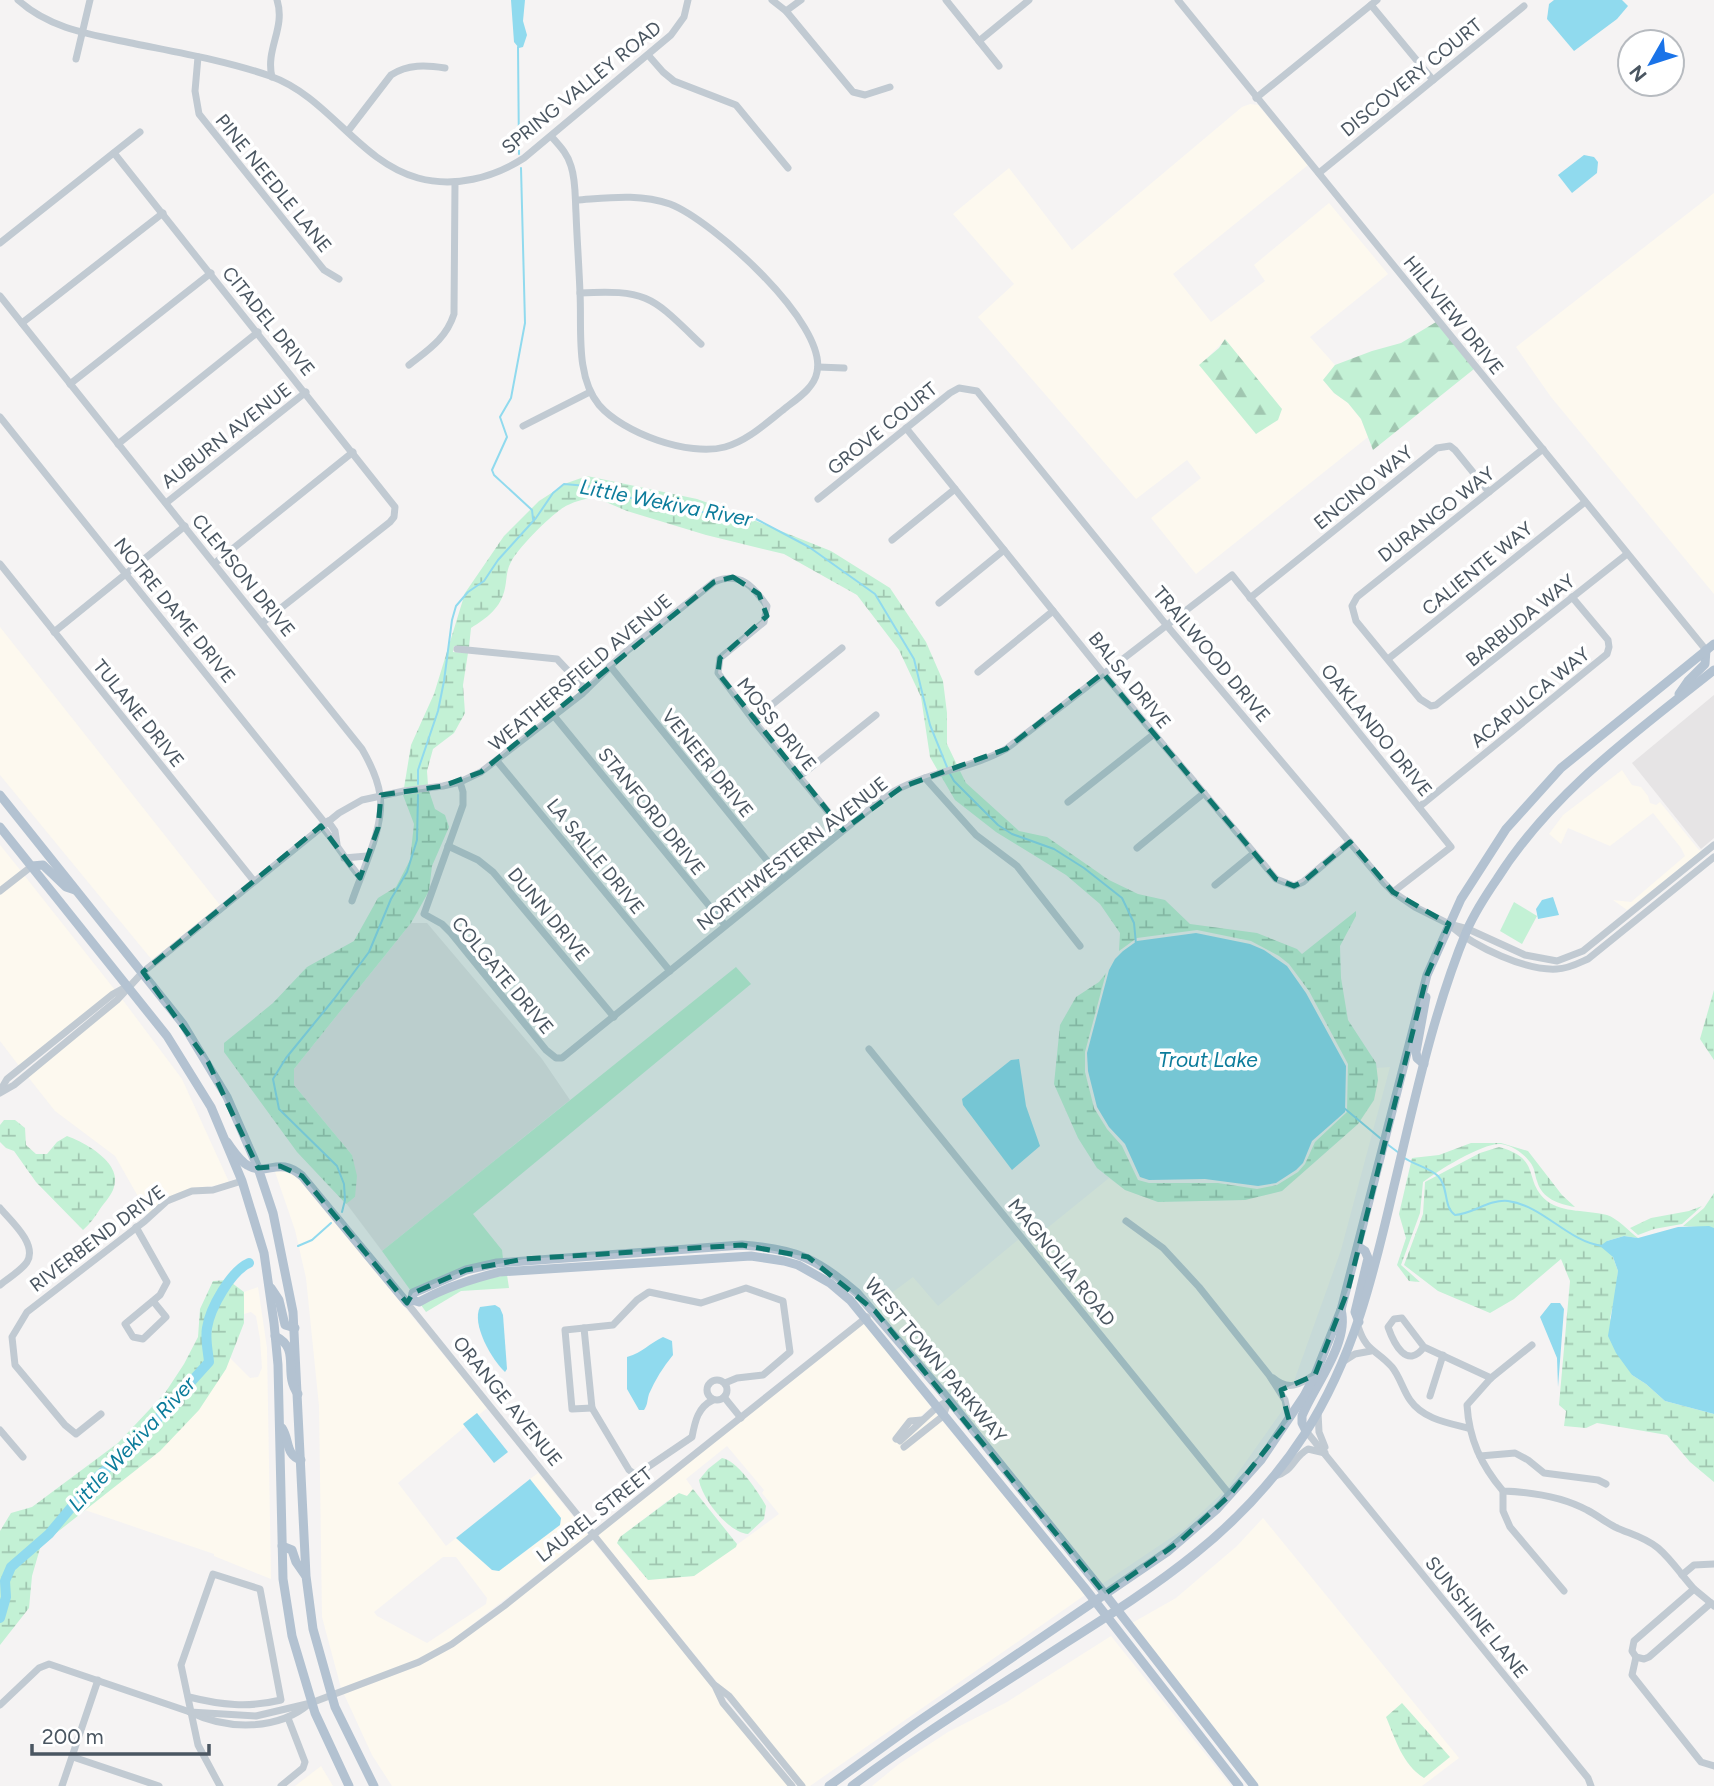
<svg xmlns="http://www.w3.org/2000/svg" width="1714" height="1786" font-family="Figtree,sans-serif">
<defs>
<pattern id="forest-firs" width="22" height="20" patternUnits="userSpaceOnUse" patternTransform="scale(1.75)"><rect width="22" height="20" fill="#c3f1d5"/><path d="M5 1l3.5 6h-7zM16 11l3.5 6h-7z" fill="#a0c6b0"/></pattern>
<pattern id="wetland-marsh" width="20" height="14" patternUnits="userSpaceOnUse" patternTransform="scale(1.75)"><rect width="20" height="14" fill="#c3f1d5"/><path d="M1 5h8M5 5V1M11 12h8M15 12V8" fill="none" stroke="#a0c6b0"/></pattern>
</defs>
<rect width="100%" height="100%" fill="#f5f3f3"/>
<g fill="#fdf9ef" fill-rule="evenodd">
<path d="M1250,104l8,1 50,60 -135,109 38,48 54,-41 -11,-16 75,-62 59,71 -78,63 25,28 -12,15 11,13 14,10 13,16 7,18 -172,137 -45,-56 50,-40 -14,-18 -51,39 -158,-182 36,-33 -61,-70 56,-46 63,82 170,-143zM1225,340l57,69 -26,25 -56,-69z"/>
<polygon points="1714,193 1714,594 1551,397 1516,347"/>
<polygon points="0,627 220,905 152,960 0,775"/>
<polygon points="1622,770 1632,785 1641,787 1648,796 1650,803 1656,805 1660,802 1699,850 1702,851 1627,910 1613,900 1631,902 1685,856 1681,848 1653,813 1610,846 1568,828 1561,844 1549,834 1563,815"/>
<polygon points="0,845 21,871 0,887"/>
<polygon points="24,875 115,990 19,1066 0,1041 0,895"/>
<polygon points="122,999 182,1079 229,1182 213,1186 191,1188 148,1214 115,1156 55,1111 28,1077"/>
<polygon points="1390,1067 1341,1250 1293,1384 1286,1383 1272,1373 1202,1285 1166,1246 1126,1217 1121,1222 1161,1250 1196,1289 1267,1377 1282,1401 1284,1408 1228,1487 1030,1242 1109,1178 1125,1190 1158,1202 1245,1200 1282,1191 1358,1124 1378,1080 1376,1068"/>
<path d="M274,1169l17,2 8,7 188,230 -89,75 48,63 10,-8 36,32 7,1 61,-46 1,-7 -31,-39 8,-6 50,62 -137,106 -33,19 -77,28 -19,-71 -3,-211 -13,-128 -11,-48zM443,1557h13l31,41 -1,6 -59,39 -50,-27 -3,-4z"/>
<polygon points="1019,1239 1223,1492 1184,1529 1102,1584 952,1397 874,1306 913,1277 938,1306"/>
<polygon points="258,1287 267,1348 271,1579 214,1556 214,1554 85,1510 160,1451 226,1369 230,1358 250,1378 258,1377 262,1368 260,1339 256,1316 251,1312 244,1314 244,1292"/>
<path d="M865,1323l66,84 -10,9 -12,3 -1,8 6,-4 -5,5 26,-16 150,183 -275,191h-8l-205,-251zM727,1446l37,44 -2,3 17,21 -85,62 -46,4 -28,-32v-11l47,-36 24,-7 2,-5 -7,-10z"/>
<polygon points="1263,1518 1459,1758 1422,1786 1258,1786 1132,1623 1176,1598 1237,1546"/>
<polygon points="592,1540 793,1786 392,1786 372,1755 344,1694 420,1665"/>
<polygon points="1111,1636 1231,1786 872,1786 899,1764 948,1732 1007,1702"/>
<polygon points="321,1766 333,1786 295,1786"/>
</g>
<g fill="#e6e4e5">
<polygon points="1714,695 1714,838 1701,849 1632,763"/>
<polygon points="411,923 427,923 542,1059 570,1100 382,1251 346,1203 355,1197 352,1155 294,1085 294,1069"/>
</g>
<g fill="#c3f1d5">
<polygon points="1514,902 1537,916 1522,944 1500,931"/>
<polygon points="736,967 751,984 473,1214 502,1250 503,1259 465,1267 411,1291 382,1251"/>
<polygon points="507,1275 509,1288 461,1291 426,1312 421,1305 466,1283"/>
</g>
<g fill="url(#forest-firs)">
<polygon points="1436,322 1474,369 1373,450 1361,419 1348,403 1334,393 1323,380 1335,365 1372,351 1401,343"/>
<polygon points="1225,339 1282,409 1278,420 1256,434 1199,365 1219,348"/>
</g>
<g fill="url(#wetland-marsh)">
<path d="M587,476l110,23 41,15 93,37 59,37 36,54 17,39 4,32v31l10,21 -19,6 -8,-14 -9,-60 -22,-47 -42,-55 -73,-41 -78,-19 -79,-24 -33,-14c-9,2 -18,4 -26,8 -14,6 -51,44 -57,57 -5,9 -4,17 -6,26 -4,20 -18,30 -34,40l-2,19 -15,-1 -1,6 15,1 -5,32 2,28 -11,20 -21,16 -6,22 1,14 -24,3 7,-43 23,-51 31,-101 39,-57 35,-35 28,-18z"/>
<polygon points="960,771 966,783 1019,831 1047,837 1109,880 1138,894 1165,900 1190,924 1257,933 1297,949 1302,954 1356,911 1356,916 1340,946 1341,978 1348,1020 1376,1063 1378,1080 1374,1100 1358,1124 1282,1191 1245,1200 1158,1202 1125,1190 1097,1168 1078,1138 1054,1084 1060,1025 1076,997 1099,982 1106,973 1085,1052 1085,1072 1094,1108 1107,1129 1122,1146 1138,1180 1149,1183 1218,1183 1257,1189 1277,1185 1298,1172 1305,1164 1315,1142 1347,1112 1348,1064 1309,991 1289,964 1279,956 1251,941 1197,930 1137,938 1119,951 1120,933 1100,904 1066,875 996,832 955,800 941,776"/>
<polygon points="429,791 435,809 445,815 449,827 432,866 429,891 411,923 294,1069 294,1085 352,1155 357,1176 355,1197 346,1204 297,1152 224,1052 224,1043 273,1003 307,967 354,941 378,898 396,887 410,860 414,824 403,795"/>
<polygon points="1714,990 1714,1060 1700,1039"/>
<path d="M4,1120h11l10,8 1,17 10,9h11l10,-12 10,-6c19,7 58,28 46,54 -3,7 -9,13 -13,19 -5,8 -10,15 -17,21l-47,-48 -22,-31 -8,-3 -6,-6v-17z"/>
<path d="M1471,1143h30l27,8 34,44 13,12c-16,-3 -33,-8 -38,-26 -2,-5 -2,-11 -5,-16 -6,-10 -18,-19 -31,-21 -17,-2 -64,27 -78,38l-3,31 -19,52 19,17 -11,-1 -12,-16 9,-27 -7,-24 13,-56 27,-3z"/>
<path d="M1499,1147c44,12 23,33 48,54 15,12 42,9 60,14 10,3 22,16 31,23l-14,-2 -17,5 11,30 -2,22 -6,25 22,57 14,9 19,17 49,13v68l-24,-20 -23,-27 -70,-12 -11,5 -22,-2 2,-15 -7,-6 11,-124 -9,-22 -47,40 -24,14 -52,-22 -34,-26 19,-51 2,-32 55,-29z"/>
<polygon points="1714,1193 1714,1228 1683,1226 1704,1208"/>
<polygon points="1702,1206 1682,1224 1654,1229 1638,1235 1630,1228 1651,1218 1689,1211"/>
<polygon points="228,1280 244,1292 244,1323 226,1369 199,1410 160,1451 41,1545 32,1576 29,1608 0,1645 0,1531 11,1513 32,1507 118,1443 165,1393 184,1364 198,1337 200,1309 213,1281"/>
<path d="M722,1458c16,3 36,34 44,48l-2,13 -16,15c-19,-1 -46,-35 -49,-54l9,-11z"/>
<polygon points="693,1489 737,1544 736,1547 694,1576 648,1580 617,1543 620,1537 679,1493 687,1496"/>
<path d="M1402,1703l48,54 -26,21c-22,-14 -28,-38 -38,-61z"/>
</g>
<g fill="#90daee">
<polygon points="511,0 525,0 523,21 527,35 523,47 519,48 514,42"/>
<polygon points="1554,0 1622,0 1628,6 1617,19 1574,51 1547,19 1549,4"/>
<polygon points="1584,155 1594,157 1598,162 1597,173 1572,193 1558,175"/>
<polygon points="1553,897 1559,915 1538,919 1536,909 1542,900"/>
<polygon points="1196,933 1250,944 1264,950 1287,966 1306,993 1346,1066 1345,1112 1312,1141 1303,1163 1296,1170 1276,1183 1258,1186 1205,1179 1149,1180 1140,1177 1125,1144 1109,1127 1097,1107 1088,1071 1087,1053 1092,1034 1109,970 1115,959 1123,951 1137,941"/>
<polygon points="1019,1059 1026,1106 1040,1146 1012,1170 963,1105 962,1099 1011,1060"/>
<polygon points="1709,1226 1714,1228 1714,1414 1665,1401 1646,1384 1632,1375 1616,1353 1608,1336 1618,1271 1613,1257 1600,1246 1607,1241 1624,1236 1638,1238 1678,1227"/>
<polygon points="1551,1303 1560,1303 1564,1309 1558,1387 1557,1358 1540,1317"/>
<path d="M495,1305l5,3 3,7 4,54 -2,3c-13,-12 -34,-48 -25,-65z"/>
<path d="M663,1337l9,4 1,14c-10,12 -18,25 -24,39 -2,6 -1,10 -5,16h-5l-12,-21v-32c17,-5 21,-13 36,-20z"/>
<polygon points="477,1413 508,1452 494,1463 463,1424"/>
<polygon points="530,1479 561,1518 560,1525 499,1571 492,1570 456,1538"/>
</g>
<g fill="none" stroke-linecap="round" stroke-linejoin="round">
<g stroke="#90daee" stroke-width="2">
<polyline points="518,47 519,154"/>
<polyline points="521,168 525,323 511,398 500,417 507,437 492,470 494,475 532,510 533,519"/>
<polyline points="949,772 954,781 998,825 1012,834 1054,849 1084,868 1122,898 1134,923 1136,944"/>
<polyline points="418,784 418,770 438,711 444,681 452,620 456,606 468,592 484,581 498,560 536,518 553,493 564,484 587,486 631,498 646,496 678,507 741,520 756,519 809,547 875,594 914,659 930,725 947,767"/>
<polyline points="1344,1108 1380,1138"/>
<polyline points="1387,1144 1399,1153"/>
<path d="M1403,1157c11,8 25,10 35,19 11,11 5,31 17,39 18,-1 34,-16 53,-14 36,5 59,40 94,45"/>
<polyline points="342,1212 345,1200 344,1184 337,1166 279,1109 273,1079 286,1058 334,999 369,952 391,899 407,872 417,840 418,795"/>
<polyline points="298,1246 312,1240 331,1223"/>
</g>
<path stroke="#90daee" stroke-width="10" d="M0,1618l6,-21 -1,-16 6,-14 38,-33 47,-56 39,-34 74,-82c-1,-11 -4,-23 -2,-34 3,-20 24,-57 42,-65"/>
<g stroke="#c1cad2" stroke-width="7">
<path d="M18,0c33,30 76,35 118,44 45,9 91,17 134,32 59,21 88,85 148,102 36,10 75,0 106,-20l147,-123 13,-18 4,-17"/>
<polyline points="772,0 786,11 853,92 865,95 890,87"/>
<polyline points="946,0 999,66"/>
<polyline points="1178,0 1706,650"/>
<polyline points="1371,5 1433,80"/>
<polyline points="786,11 801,0"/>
<polyline points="979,41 1029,0"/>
<polyline points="649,56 663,72 674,81 736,105 788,168"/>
<polyline points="198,57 195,91 199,114 324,270 339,279"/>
<polyline points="76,59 90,0"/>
<path d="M272,77c-7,-28 14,-49 5,-77"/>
<polyline points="1256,98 1377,0"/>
<path d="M348,131l43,-56c17,-11 35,-10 54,-7"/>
<path d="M551,136c8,9 17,18 20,30 5,15 4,32 5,47 1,27 3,53 4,80 2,35 -5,83 19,112 24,28 90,52 126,42 22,-6 40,-23 58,-37 12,-10 31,-21 34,-38 11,-48 -105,-152 -147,-168 -31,-11 -63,-6 -94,-4"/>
<polyline points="114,153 395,507 394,517 390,522 262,623"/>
<polyline points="1319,173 1524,6"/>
<polyline points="0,243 140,132"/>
<path d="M580,293c69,-4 73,5 121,51"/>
<path d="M0,296l362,453c8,14 16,30 18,46 5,31 -18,76 -28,106"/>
<polyline points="22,323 163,213"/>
<path d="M409,365c19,-15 37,-26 45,-51l1,-132"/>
<polyline points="818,367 844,368"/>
<polyline points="70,384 211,273"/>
<polyline points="0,417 325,823"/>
<polyline points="523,426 590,392"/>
<polyline points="906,428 1103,673 1276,879 1294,886 1303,882 1350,842"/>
<polyline points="118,444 258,332"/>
<polyline points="1543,449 1357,597 1352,606 1356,621 1420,699 1431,706 1436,705 1627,554"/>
<polyline points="818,499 950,393 959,388 977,391 1168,627 1384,883 1393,892 1415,907 1449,924 1468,929 1525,955 1557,961 1583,951 1714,845"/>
<polyline points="166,503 306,392"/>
<polyline points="892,540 955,489"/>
<polyline points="215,563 353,452"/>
<polyline points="0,564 254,881"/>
<polyline points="1250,598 1437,448 1450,446 1455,450 1489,492"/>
<polyline points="939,603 1004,550"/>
<polyline points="54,632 185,526"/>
<polyline points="457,649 557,659 586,690"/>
<polyline points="1388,659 1585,502"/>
<polyline points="610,666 782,879"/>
<polyline points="978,672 1053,611"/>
<polyline points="554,716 725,925"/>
<polyline points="753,720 842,648"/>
<polyline points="497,761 670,971"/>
<polyline points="799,777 876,715"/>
<polyline points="925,778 976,835 1017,866 1080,946"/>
<path d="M460,782l3,10v13l-39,109 18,10 9,9 95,117 10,8h6l324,-262c37,-24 83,-26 120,-47l226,-174 219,272 -58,45"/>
<polyline points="1068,802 1154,734"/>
<polyline points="1419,807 1607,654 1609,647 1608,640 1572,597"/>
<polyline points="328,821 335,831 337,844"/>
<path d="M321,826c15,16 25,35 39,51"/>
<polyline points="448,846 478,860 493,872 614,1017"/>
<polyline points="1137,848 1204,793"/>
<polyline points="344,858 367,856"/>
<polyline points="1215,885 1254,853"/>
<polyline points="0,891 32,866"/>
<path d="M1452,927c23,20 74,44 105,42 11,0 22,-6 31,-10l126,-102"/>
<polyline points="869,1049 1230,1495"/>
<polyline points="0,1091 7,1079 113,994 124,988"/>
<path d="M0,1093l14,-8 103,-85 26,-28 196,-159 23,-13 42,-9 39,-5 17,-4 21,-10 101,-78 41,-40 91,-72c26,-11 39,4 53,24l-3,16 -44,36 -2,15 35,47 90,110"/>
<path d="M0,1208c10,12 38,36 27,54 -6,9 -19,16 -27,23"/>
<polyline points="1126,1221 1163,1248 1199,1287 1269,1375 1285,1400 1289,1419"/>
<polyline points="136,1227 167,1282 160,1295 125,1324 133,1337 143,1339 166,1317 153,1301"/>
<polyline points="407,1303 715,1686 723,1703 792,1786"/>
<path d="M1358,1326c8,26 18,23 34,41 8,10 11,23 18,33 13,19 38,23 58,28"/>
<path d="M584,1328l8,80 37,62 7,5 56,-38c3,-16 6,-30 21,-37"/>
<path d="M1532,1345l-41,33 -24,27c2,34 14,60 36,86 29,1 58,5 84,19 10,5 18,12 28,17 15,7 30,10 43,21 14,12 24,28 36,41l-60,52 -2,10 4,6 -4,18 69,87 13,4"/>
<path d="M1424,1347c-17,23 -30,-3 -36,-20l6,-8 8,-1 22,29 67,31"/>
<polyline points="1344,1361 1355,1354 1371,1351"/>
<path d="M1273,1378c15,13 26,7 41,-3"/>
<circle cx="717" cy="1390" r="10"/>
<polyline points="1430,1396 1443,1355"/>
<polyline points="724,1397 741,1418"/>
<polyline points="592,1408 572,1409 565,1330 613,1325 637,1300 649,1292 701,1303 746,1288 783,1301 790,1352 763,1375 737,1378 725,1383"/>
<polyline points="1318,1412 1319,1432 1325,1447"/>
<polyline points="101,1414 76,1434 65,1425 15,1365 12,1337 27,1312 145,1221 167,1201 192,1191 213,1190 242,1181"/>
<polyline points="0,1430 23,1457"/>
<polyline points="1306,1431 1588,1778 1591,1786"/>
<polyline points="896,1439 910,1421 922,1420"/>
<polyline points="900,1441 936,1408 949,1400 943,1416 904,1447"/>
<polyline points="1480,1456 1515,1453 1528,1460 1544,1473 1598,1480 1606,1484"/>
<path d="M1275,1476c19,-5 17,-18 33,-27l17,4"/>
<polyline points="1503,1491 1503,1511 1510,1527 1564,1591"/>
<polyline points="1682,1575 1694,1565 1714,1564"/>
<polyline points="1694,1589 1711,1603"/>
<polyline points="1636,1657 1644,1659 1649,1657 1711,1603 1714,1606"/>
<polyline points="716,1686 729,1696 802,1786"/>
<path d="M189,1697c32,8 59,11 92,3l-21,-111 -47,-15 -32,91 17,80 22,41"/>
<path d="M0,1705l39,-37 10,-4 141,48c37,18 88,19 120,-9"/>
<polyline points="190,1712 256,1716 311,1703 419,1662 452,1644 504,1606 867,1317"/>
<polyline points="73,1757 159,1786"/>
<polyline points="62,1786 98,1680"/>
<polyline points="281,1786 303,1768 305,1762 288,1718"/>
</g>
<g stroke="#b3c2d1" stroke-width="9">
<polyline points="1679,694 1688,681 1705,664 1706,650"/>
<polyline points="0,795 183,1024 227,1097 258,1168 273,1213 293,1312 306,1576 313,1629 335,1707 374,1786"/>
<polyline points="0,827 167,1036 211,1107 242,1181 264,1253 274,1323 278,1365 283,1579 292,1636 315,1713 349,1786"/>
<polyline points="32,866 43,865 66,887 75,890"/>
<polyline points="1424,1064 1417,1058 1416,1052 1426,997"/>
<path d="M227,1142c6,8 13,20 22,24 19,10 30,-10 53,10l105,127 5,-3 7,2c27,-15 52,-23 81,-30l251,-16 33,5 14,4 32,18 20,17 234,287 155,199"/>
<polyline points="271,1288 279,1300 285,1325 295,1328"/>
<path d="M412,1300l1,-7 53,-23 31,-7 245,-18c53,4 75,13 115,48l92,107 156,194 149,192"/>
<polyline points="1359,1322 1355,1312 1368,1258 1365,1251 1359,1247"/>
<path d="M275,1336c27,13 7,37 23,58"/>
<path d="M282,1428c8,12 3,27 19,32"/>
<path d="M1306,1431l-4,-8v-7c12,-30 48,-74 39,-106"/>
<polyline points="282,1546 292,1550 296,1562 305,1575"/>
<polyline points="829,1786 916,1723 1167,1552 1217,1509 1261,1460 1304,1396 1315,1375 1341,1310 1427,975 1461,899 1506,829 1561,768 1714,644"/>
<path d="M852,1786c67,-50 138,-94 209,-140 96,-61 180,-114 243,-211 50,-77 70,-162 90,-249 21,-87 39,-174 73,-256 8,-18 19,-35 30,-51 55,-87 138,-146 217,-209"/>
</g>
</g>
<path fill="#0f766e" fill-opacity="0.2" stroke="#0f766e" stroke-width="5" stroke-dasharray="14 9" stroke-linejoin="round" d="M733,577l26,17 8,22 -47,42 -2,15 125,157 59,-43 104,-38 97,-76 173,206 18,7 9,-4 47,-40 43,50 56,32 -22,51 -79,315 -33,85 -34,15 8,30 -59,75 -51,47 -74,52 -230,-283 -67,-54 -66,-12 -218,14 -58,11 -53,23 -6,10 -105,-127 -22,-10 -22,2 -50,-106 -65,-90 178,-146 39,52 18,-50 3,-33 62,-9 38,-14 233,-190z"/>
<g text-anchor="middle" stroke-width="7" stroke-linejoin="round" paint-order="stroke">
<g font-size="19" fill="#4a5661" stroke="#fff">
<text transform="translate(1411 77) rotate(-39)" y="7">DISCOVERY COURT</text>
<text transform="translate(581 87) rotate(-39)" y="7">SPRING VALLEY ROAD</text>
<text transform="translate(274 183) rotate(51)" y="7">PINE NEEDLE LANE</text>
<text transform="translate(1454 315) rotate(51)" y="7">HILLVIEW DRIVE</text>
<text transform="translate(269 321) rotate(51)" y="7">CITADEL DRIVE</text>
<text transform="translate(882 428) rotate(-39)" y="7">GROVE COURT</text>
<text transform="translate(226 435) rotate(-38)" y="7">AUBURN AVENUE</text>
<text transform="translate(1363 487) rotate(-39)" y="7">ENCINO WAY</text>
<text transform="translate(1436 514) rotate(-38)" y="7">DURANGO WAY</text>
<text transform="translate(1477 568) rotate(-39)" y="7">CALIENTE WAY</text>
<text transform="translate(244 575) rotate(51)" y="7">CLEMSON DRIVE</text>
<text transform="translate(175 610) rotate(51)" y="7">NOTRE DAME DRIVE</text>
<text transform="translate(1520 620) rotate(-39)" y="7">BARBUDA WAY</text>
<text transform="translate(1212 654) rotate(50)" y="7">TRAILWOOD DRIVE</text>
<text transform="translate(580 672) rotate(-40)" y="7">WEATHERSFIELD AVENUE</text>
<text transform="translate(1130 680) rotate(51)" y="7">BALSA DRIVE</text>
<text transform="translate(1530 697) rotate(-39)" y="7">ACAPULCA WAY</text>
<text transform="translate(139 713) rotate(51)" y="7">TULANE DRIVE</text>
<text transform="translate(777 724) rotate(51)" y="7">MOSS DRIVE</text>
<text transform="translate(1377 730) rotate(51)" y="7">OAKLANDO DRIVE</text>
<text transform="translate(708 763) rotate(51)" y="7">VENEER DRIVE</text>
<text transform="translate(652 811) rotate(51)" y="7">STANFORD DRIVE</text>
<text transform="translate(792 853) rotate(-38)" y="7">NORTHWESTERN AVENUE</text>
<text transform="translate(596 856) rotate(51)" y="7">LA SALLE DRIVE</text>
<text transform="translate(549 914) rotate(50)" y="7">DUNN DRIVE</text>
<text transform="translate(503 975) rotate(50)" y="7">COLGATE DRIVE</text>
<text transform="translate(97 1238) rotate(-37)" y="7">RIVERBEND DRIVE</text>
<text transform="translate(1062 1262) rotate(51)" y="7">MAGNOLIA ROAD</text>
<text transform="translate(936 1360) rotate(50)" y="7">WEST TOWN PARKWAY</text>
<text transform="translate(508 1401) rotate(51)" y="7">ORANGE AVENUE</text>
<text transform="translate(594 1514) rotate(-38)" y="7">LAUREL STREET</text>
<text transform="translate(1477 1617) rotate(51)" y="7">SUNSHINE LANE</text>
</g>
<g font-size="21" font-style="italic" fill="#0c7c9b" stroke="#fff">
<text transform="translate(666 503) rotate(11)" y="7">Little Wekiva River</text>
<text x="1208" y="1067">Trout Lake</text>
<text transform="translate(132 1444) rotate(-47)" y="7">Little Wekiva River</text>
</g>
</g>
<g transform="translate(1651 63) rotate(231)"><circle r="33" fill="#ffffff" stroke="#b7bbc0" stroke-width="2"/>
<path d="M0-5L12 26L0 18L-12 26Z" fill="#1a73e8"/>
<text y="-10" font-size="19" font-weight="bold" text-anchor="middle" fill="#4a5661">N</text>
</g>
<path d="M32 1744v10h177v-10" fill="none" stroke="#4a5661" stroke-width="3.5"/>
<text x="42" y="1744" font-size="21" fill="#4a5661" stroke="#ffffff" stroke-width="5" paint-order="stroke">200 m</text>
</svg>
